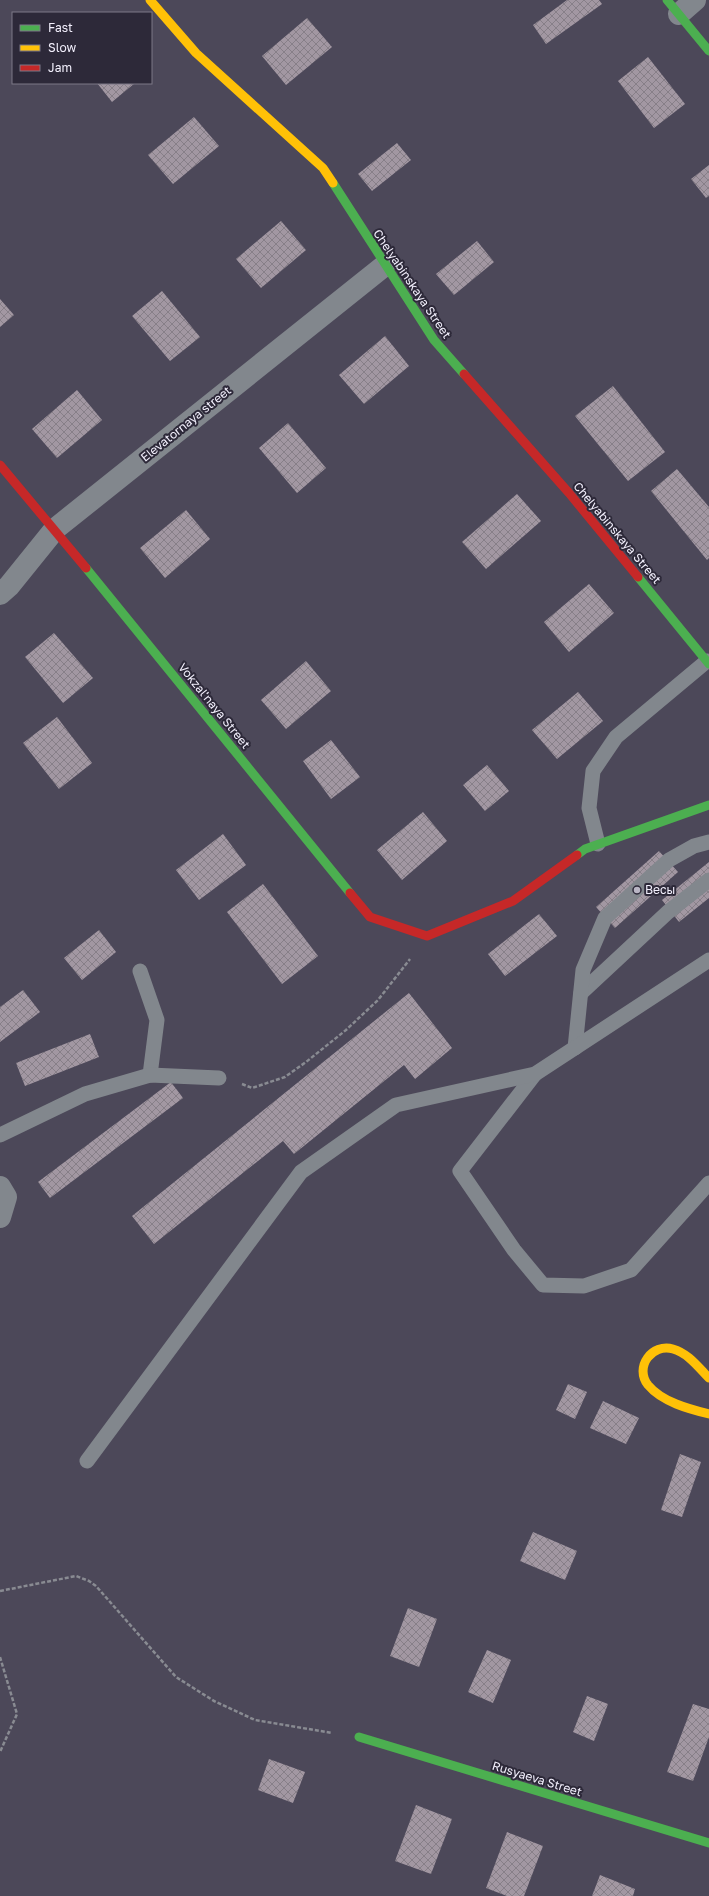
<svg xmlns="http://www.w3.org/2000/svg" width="709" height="1896" font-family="'Golos Text',sans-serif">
<defs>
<pattern id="building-cross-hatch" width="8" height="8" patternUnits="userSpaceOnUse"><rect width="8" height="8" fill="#a297a2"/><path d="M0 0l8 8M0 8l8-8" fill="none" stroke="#877f88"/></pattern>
</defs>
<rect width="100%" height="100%" fill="#4c4859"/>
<g fill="url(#building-cross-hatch)">
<polygon points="567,0 599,0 602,4 546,44 533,25"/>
<polygon points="307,18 332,47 286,85 262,56"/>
<polygon points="648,57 685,104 654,128 618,81"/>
<polygon points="97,83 135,83 112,102"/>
<polygon points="194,117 219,146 173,184 148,155"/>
<polygon points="397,143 411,160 372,191 358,174"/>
<polygon points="709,165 709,196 706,198 691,179"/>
<polygon points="281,221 306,250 261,288 236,259"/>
<polygon points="477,241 494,262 454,295 436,274"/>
<polygon points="162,291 200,337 170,361 132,316"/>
<polygon points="0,299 14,315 0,327"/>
<polygon points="385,336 409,366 364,404 339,375"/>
<polygon points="613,386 665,452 628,481 575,416"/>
<polygon points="77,390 102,420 57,458 32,429"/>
<polygon points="288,423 326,468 297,493 259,448"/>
<polygon points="677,469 709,507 709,558 707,560 651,491"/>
<polygon points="517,494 541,521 486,569 462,542"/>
<polygon points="186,510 210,539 165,578 140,548"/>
<polygon points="589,584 614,613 569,652 544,622"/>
<polygon points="54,633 93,678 63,703 25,657"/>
<polygon points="306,661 331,691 286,729 261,700"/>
<polygon points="578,692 603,721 557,759 532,730"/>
<polygon points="57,717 92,763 59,789 23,743"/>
<polygon points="331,740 360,777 331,799 303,761"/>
<polygon points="487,765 509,791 485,811 463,785"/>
<polygon points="423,812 447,841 402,880 377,850"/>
<polygon points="223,834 246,865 199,900 176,870"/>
<polygon points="659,851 678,872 615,928 596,907"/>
<polygon points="709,862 709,898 679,922 662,900"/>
<polygon points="263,884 318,956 282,984 227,912"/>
<polygon points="539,914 557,936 505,976 488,954"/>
<polygon points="99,930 116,952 82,980 64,958"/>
<polygon points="23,990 40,1012 0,1042 0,1007"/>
<polygon points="409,993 452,1048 415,1079 404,1065 294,1154 283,1141 154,1244 132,1216"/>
<polygon points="90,1034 99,1057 25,1086 16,1063"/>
<polygon points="171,1082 183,1098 50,1198 38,1182"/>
<polygon points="568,1384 587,1392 575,1419 556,1410"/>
<polygon points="603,1401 639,1418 626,1444 590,1428"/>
<polygon points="680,1454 701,1462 682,1517 661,1510"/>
<polygon points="533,1532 577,1551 565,1580 520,1561"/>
<polygon points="408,1608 437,1619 419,1667 390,1656"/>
<polygon points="487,1650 511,1660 493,1703 468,1692"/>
<polygon points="587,1696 608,1704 594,1741 573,1732"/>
<polygon points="693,1704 709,1709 709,1737 693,1781 667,1772"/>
<polygon points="269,1759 305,1772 293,1803 258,1790"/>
<polygon points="416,1805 452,1819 431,1874 395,1861"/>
<polygon points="507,1832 543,1846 524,1896 507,1896 486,1888"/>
<polygon points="600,1875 635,1889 633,1896 592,1896"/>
</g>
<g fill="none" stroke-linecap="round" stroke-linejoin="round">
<g stroke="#898b92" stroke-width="2.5" stroke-dasharray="4 2" stroke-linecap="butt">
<polyline points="242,1084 252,1088 285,1077 306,1062 346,1030 378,1000 410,959"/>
<polyline points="0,1591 76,1576 89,1581 96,1586 176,1677 214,1701 255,1720 332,1733"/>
<polyline points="0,1657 17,1714 0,1752"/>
</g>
<g stroke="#82878d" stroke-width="15">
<polyline points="598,844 589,808 593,771 616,737 707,661"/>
<polyline points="140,971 157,1020 150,1075"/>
<polyline points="581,993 668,912 709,880"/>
<polyline points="575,1048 583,970 605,918 669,860 694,846 709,842"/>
<polyline points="535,1074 460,1171 514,1250 543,1285 584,1286 631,1270 709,1183"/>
<polyline points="0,1135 85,1094 150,1075 219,1078"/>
<polyline points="87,1461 301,1172 396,1105 535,1074 709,960"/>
</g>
<g stroke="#82878d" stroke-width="22">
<polyline points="679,14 695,0"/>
<polyline points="0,594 9,586 55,529 384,266"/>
<polyline points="0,1187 6,1197 0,1217"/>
</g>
<g stroke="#4caf50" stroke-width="9">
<polyline points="667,0 709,51"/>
<polyline points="333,183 434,340 464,374"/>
<polyline points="86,568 350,893"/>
<polyline points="638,577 709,664"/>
<polyline points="577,855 585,849 709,805"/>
<polyline points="359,1737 709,1843"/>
</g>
<g stroke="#ffc107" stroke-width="9">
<polyline points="150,0 196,53 323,168 333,183"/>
<path d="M709,1378c-10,-10 -21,-25 -36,-29 -21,-6 -39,18 -25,36 14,17 41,24 61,29"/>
</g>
<g stroke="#c62828" stroke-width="9">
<polyline points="464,374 569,493 638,577"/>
<polyline points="0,465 86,568"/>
<polyline points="350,893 370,917 427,936 513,901 577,855"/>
</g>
</g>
<circle fill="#b9b5c4" stroke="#2d2939" stroke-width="1.5" cx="637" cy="890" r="4"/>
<g text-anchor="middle" stroke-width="4" stroke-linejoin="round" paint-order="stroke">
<g font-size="12" fill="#f3f0fd" stroke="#2d2939">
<text transform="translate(412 284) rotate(56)" y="4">Chelyabinskaya Street</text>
<text transform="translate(186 424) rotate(-39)" y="4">Elevatornaya street</text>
<text transform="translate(617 533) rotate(50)" y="4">Chelyabinskaya Street</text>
<text transform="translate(214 706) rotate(51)" y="4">Vokzal'naya Street</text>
<text transform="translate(537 1779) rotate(17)" y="4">Rusyaeva Street</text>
</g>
<g font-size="12" fill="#f3f0fd" stroke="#2d2939" text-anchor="start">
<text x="645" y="894">Весы</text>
</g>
</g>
<rect x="12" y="12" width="140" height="72" fill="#2d2939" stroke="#7c7987"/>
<rect x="20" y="25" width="20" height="6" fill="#4caf50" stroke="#7c7987"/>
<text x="48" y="32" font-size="12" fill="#f3f0fd">Fast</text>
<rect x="20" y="45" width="20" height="6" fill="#ffc107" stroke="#7c7987"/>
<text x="48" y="52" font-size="12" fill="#f3f0fd">Slow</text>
<rect x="20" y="65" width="20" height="6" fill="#c62828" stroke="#7c7987"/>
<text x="48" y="72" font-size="12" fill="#f3f0fd">Jam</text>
</svg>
